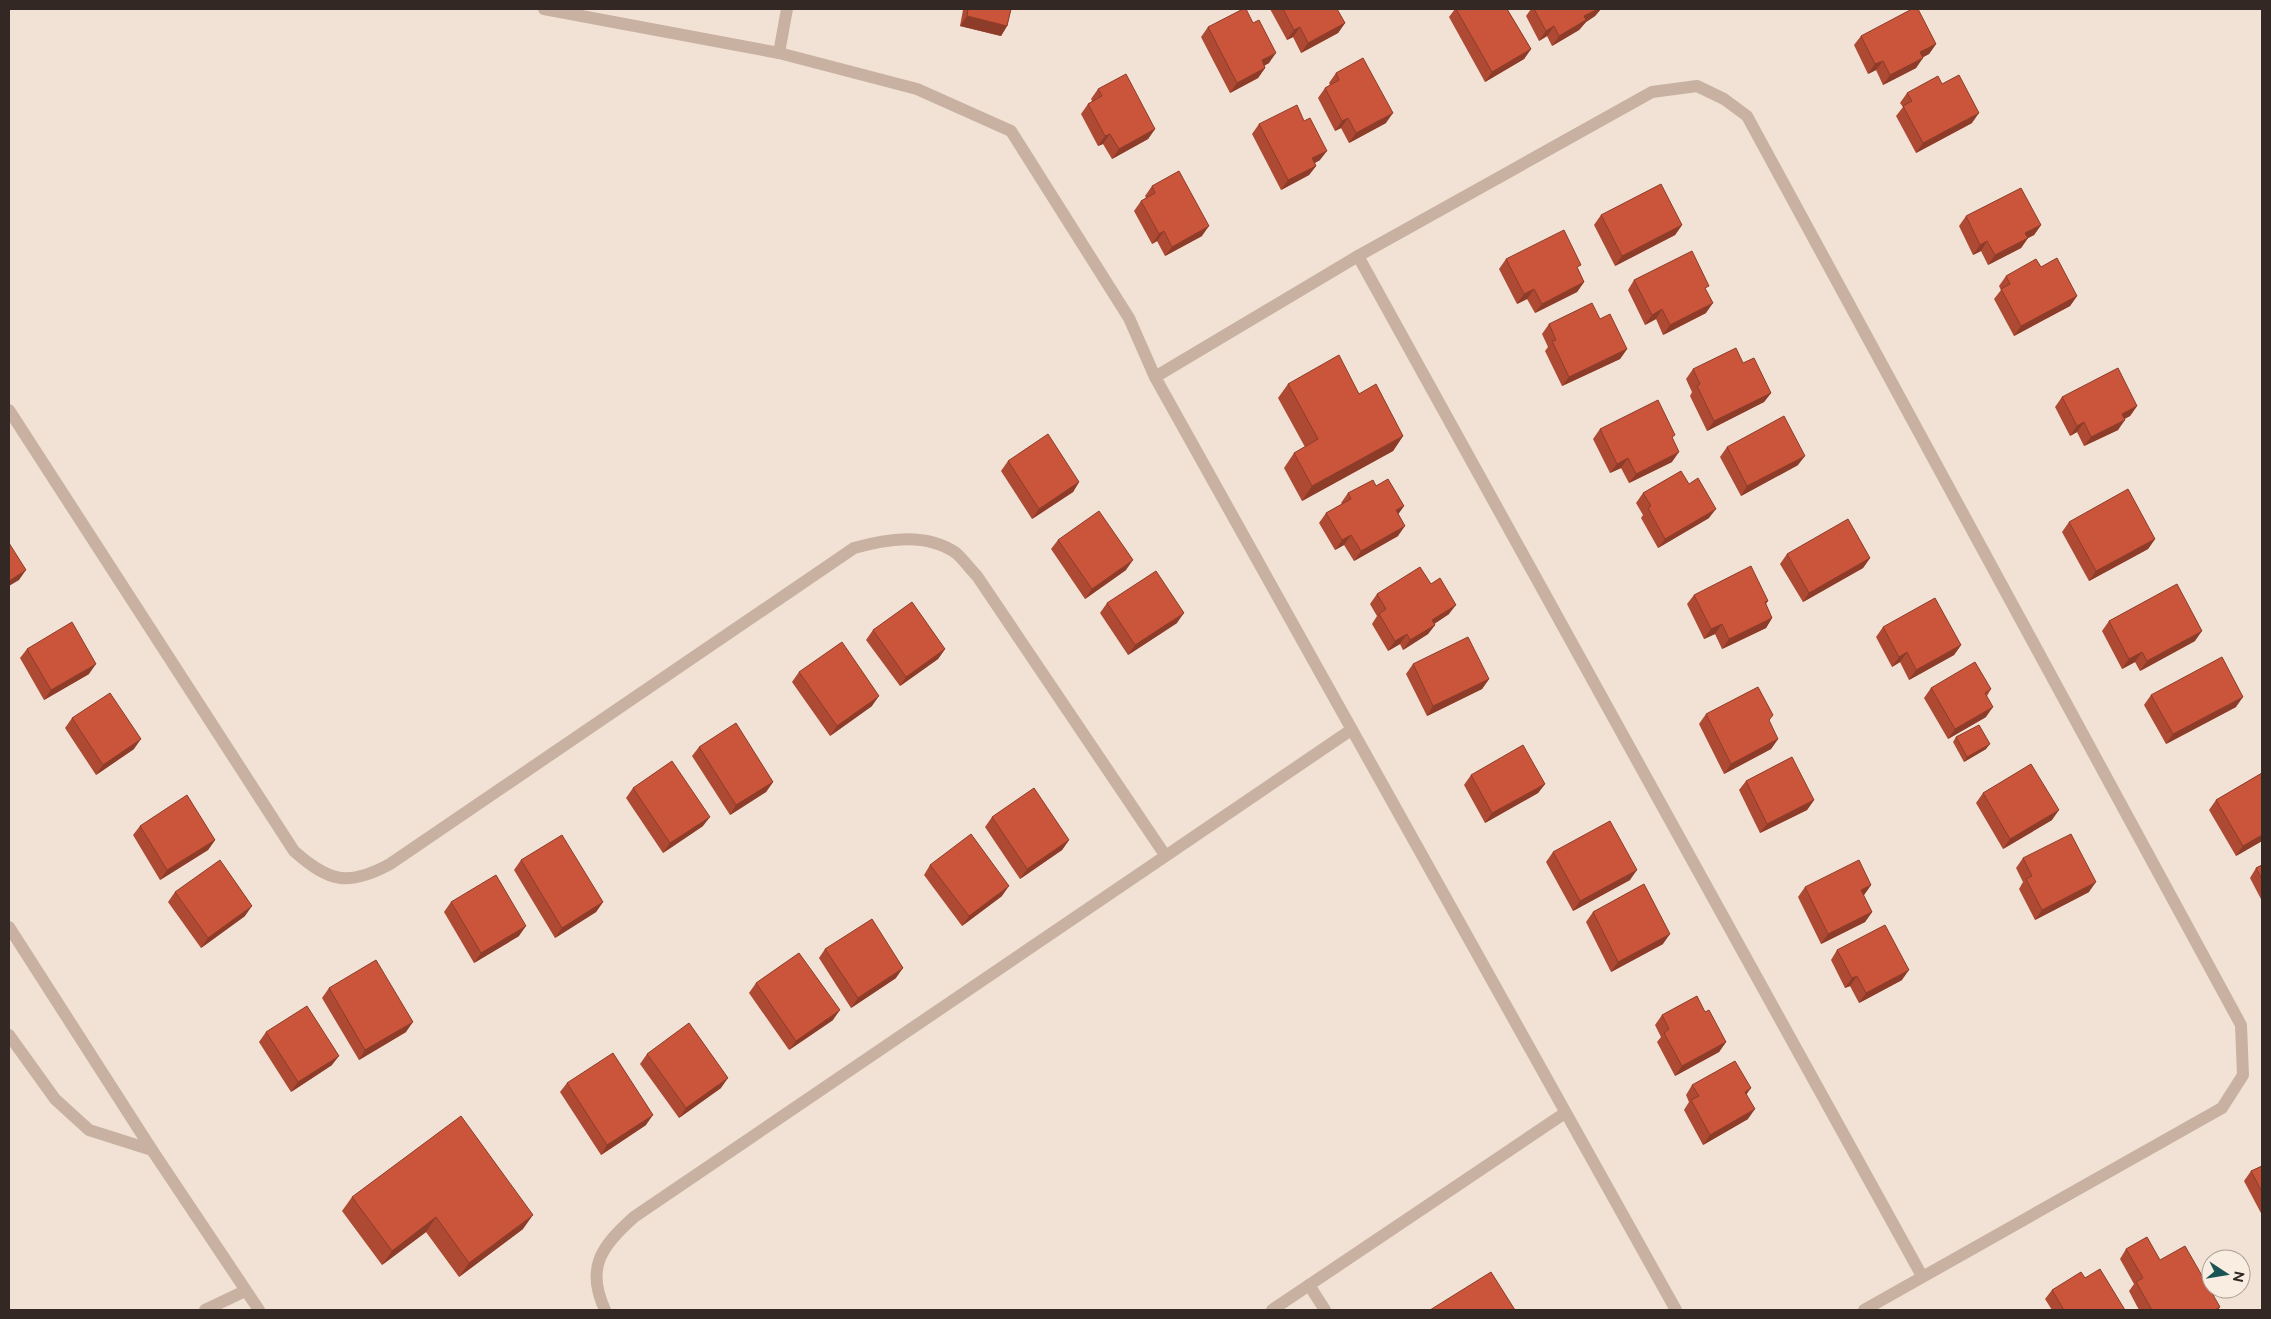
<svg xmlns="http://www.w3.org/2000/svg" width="2271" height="1319" font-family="Raleway,sans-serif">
<rect width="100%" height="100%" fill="#f1e2d5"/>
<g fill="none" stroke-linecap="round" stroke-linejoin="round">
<g stroke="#c9b1a2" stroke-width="12">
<polyline points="544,9 779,53 917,89 1011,131 1129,318 1155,377 1676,1310"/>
<polyline points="779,53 787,9"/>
<polyline points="1358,256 1922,1276"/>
<polyline points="1155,377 1358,256 1652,92 1697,86 1724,99 1747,116 2241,1025 2243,1075 2222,1108 1864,1310"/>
<path d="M9,410l285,441c35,31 54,36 96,13l464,-316c32,-9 72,-16 102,5 7,6 14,16 21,23l188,279"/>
<polyline points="9,927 152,1150 259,1310"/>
<polyline points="9,1035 55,1099 89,1130 152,1150"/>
<polyline points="1309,1285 1325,1310"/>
<polyline points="205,1310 245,1291"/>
<path d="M605,1310c-20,-43 -3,-64 29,-93l717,-487"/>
<polyline points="1272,1310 1565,1113"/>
</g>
</g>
<g fill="#ae4933">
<polygon points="959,9 1011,9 1007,26 1001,36 960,26 963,10"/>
<polygon points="1270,9 1337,9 1345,23 1338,33 1301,53 1293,37 1287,40"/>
<polygon points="1455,9 1507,9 1531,49 1524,59 1485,82 1449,17"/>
<polygon points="1531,9 1601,9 1595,16 1586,22 1579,30 1552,46 1547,36 1539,41 1526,16"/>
<polygon points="1253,23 1269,63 1264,66 1265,68 1258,78 1230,93 1201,37 1208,27"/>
<polygon points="1861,36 1936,44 1929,54 1923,57 1916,68 1883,85 1876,70 1868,74 1854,45"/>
<polygon points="1336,73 1386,123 1349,143 1341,128 1335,131 1318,98 1325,88 1330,85 1329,83"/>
<polygon points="1098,89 1155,129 1148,139 1112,159 1103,144 1098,146 1081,114 1088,104 1092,101 1091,99"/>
<polygon points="1907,93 1972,123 1916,153 1896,116 1903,107 1900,103"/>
<polygon points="1259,124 1320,160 1315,163 1316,166 1309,175 1281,190 1252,134"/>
<polygon points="1152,186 1202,236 1165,256 1157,241 1152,244 1134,211 1141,201 1146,198 1145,196"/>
<polygon points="1601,215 1682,225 1675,235 1615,266 1594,225"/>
<polygon points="1966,216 2041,225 2034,235 2028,238 2021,248 1988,265 1981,251 1973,255 1959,226"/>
<polygon points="1506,259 1578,269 1584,282 1577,292 1535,313 1527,299 1517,304 1499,269"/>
<polygon points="2041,267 2077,296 2070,306 2014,336 1994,299 2001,290 1999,286 2006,276"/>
<polygon points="1634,280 1706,290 1706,313 1663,335 1656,319 1645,325 1628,290"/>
<polygon points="1600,319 1627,349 1620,359 1562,386 1545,351 1548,347 1542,334 1549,324"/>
<polygon points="1743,363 1771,393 1764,402 1707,431 1690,396 1692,392 1686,379 1693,369"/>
<polygon points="1288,384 1359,394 1403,436 1393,451 1302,501 1284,468 1294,453 1305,447 1278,398"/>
<polygon points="2062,397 2137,406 2130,416 2124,419 2118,430 2084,446 2077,432 2070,436 2055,407"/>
<polygon points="1600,429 1672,439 1672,462 1629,483 1621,468 1610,473 1593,439"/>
<polygon points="1727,447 1798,465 1741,496 1720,457"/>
<polygon points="1008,461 1079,482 1073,492 1032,519 1001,471"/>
<polygon points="1376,486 1404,506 1398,514 1398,536 1354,561 1344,545 1335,550 1319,523 1326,513 1342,504 1341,503 1348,493"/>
<polygon points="1643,493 1709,518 1658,548 1641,518 1643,515 1636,503"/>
<polygon points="2069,522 2155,539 2148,549 2089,581 2062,532"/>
<polygon points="1058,540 1126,570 1085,599 1051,549"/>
<polygon points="1787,554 1870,558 1863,568 1803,602 1780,564"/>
<polygon points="1377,594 1449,614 1434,624 1435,625 1428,634 1403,650 1400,644 1388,651 1372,624 1377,616 1370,604"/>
<polygon points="1694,595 1768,601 1766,604 1772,618 1766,628 1722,649 1715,634 1704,639 1687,604"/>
<polygon points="1107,603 1177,623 1128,655 1100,613"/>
<polygon points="2109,621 2195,641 2140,671 2135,662 2122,669 2102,631"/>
<polygon points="1883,627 1961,645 1954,655 1909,680 1900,662 1892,667 1876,637"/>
<polygon points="873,630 945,649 938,659 900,686 866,640"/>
<polygon points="27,649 89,674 44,700 20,658"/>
<polygon points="1413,664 1489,679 1482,689 1427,716 1406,674"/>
<polygon points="799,672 872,706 830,736 792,682"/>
<polygon points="1931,688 1991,689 1987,696 1986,717 1948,739 1924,698"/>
<polygon points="2151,695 2236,707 2166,744 2144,705"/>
<polygon points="1706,714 1778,739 1771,749 1724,774 1699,724"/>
<polygon points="72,718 134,749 96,775 65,728"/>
<polygon points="1956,737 1986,749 1964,762 1953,742"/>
<polygon points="699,747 773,782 766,792 730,815 692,756"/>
<polygon points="2262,773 2262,841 2236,856 2209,810 2216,800"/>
<polygon points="1471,775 1545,784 1538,793 1485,823 1464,785"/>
<polygon points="1746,781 1814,800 1807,810 1760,833 1739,790"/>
<polygon points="633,788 703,826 663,853 626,798"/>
<polygon points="1983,793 2052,820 2003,849 1976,803"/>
<polygon points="992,817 1069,840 1062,850 1020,879 985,827"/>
<polygon points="140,826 215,840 208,850 160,880 133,835"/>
<polygon points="1553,852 1630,880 1573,911 1546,862"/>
<polygon points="2023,858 2089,892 2035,920 2019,889 2023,882 2016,868"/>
<polygon points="521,860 603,902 596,912 555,938 514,870"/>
<polygon points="930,865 1002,896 962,926 924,875"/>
<polygon points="2262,865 2262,901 2250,878 2256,868"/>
<polygon points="1871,885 1864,895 1863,895 1872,912 1865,922 1821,944 1798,897 1805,887"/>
<polygon points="175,892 245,916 201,948 168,902"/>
<polygon points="451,902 519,936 474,963 444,912"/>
<polygon points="1593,912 1663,944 1611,972 1586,922"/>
<polygon points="825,949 896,978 851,1008 819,958"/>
<polygon points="1837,950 1902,980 1859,1003 1850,986 1845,988 1831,960"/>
<polygon points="756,983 833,1020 789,1050 749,993"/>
<polygon points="329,988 406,1032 359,1060 322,998"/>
<polygon points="1705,1012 1726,1042 1719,1052 1675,1076 1657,1042 1661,1037 1655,1025 1662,1015"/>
<polygon points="266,1032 332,1065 291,1092 259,1042"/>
<polygon points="647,1054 721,1088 679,1118 640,1064"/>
<polygon points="567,1083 646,1125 601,1155 560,1092"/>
<polygon points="1692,1085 1746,1095 1748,1119 1703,1145 1684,1110 1689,1102 1686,1095"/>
<polygon points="2262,1166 2262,1215 2244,1181 2251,1171"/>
<polygon points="352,1197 523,1229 459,1277 426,1232 382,1265 342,1211"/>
<polygon points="2126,1249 2160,1260 2220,1307 2218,1310 2139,1310 2129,1291 2134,1284 2120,1259"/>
<polygon points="2085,1278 2125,1310 2052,1310 2045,1299 2052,1290"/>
</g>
<g fill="#8d3c29">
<polygon points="1598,9 1601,9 1595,16 1586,22 1579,30 1552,46 1559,36 1584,16"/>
<polygon points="967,16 1007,26 1001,36 960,26"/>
<polygon points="1345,23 1338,33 1301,53 1308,43"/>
<polygon points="1554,26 1547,36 1539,41 1546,31"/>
<polygon points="1300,27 1293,37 1287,40 1294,30"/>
<polygon points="1936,44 1929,54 1914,62 1920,52"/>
<polygon points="1531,49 1524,59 1485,82 1492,72"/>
<polygon points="1276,53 1269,63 1255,70 1262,60"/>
<polygon points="1923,58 1916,68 1883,85 1890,75"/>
<polygon points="1883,61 1876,70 1868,74 1875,64"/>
<polygon points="1265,68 1258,78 1230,93 1237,83"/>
<polygon points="1393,113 1386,123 1349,143 1356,133"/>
<polygon points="1979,113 1972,123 1916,153 1923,143"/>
<polygon points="1348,118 1341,128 1335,131 1342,121"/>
<polygon points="1155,129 1148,139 1112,159 1119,149"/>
<polygon points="1110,134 1103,144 1098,146 1105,136"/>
<polygon points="1327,151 1320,160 1305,168 1312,158"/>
<polygon points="1316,166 1309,175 1281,190 1288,180"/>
<polygon points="1682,225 1675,235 1615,266 1622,256"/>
<polygon points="2041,225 2034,235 2018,243 2025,233"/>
<polygon points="1209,226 1202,236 1165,256 1172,247"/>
<polygon points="1164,231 1157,241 1152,244 1159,234"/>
<polygon points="2028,238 2021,248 1988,265 1995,255"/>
<polygon points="1987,241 1981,251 1973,255 1980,245"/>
<polygon points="1584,282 1577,292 1535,313 1542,304"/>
<polygon points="1534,289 1527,299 1517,304 1524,294"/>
<polygon points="2077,296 2070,306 2014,336 2021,326"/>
<polygon points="1713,303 1706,313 1663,335 1670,325"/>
<polygon points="1662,309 1656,319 1645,325 1652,315"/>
<polygon points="1627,349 1620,359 1562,386 1569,377"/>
<polygon points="1771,393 1764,402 1707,431 1714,421"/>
<polygon points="2137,406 2130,416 2115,424 2122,414"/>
<polygon points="2125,420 2118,430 2084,446 2091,437"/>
<polygon points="2084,422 2077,432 2070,436 2077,426"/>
<polygon points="1403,436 1393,451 1302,501 1312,486"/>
<polygon points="1679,452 1672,462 1629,483 1636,474"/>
<polygon points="1805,456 1798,465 1741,496 1747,486"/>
<polygon points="1628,458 1621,468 1610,473 1617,464"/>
<polygon points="1079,482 1073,492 1032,519 1039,509"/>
<polygon points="1404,506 1397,516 1396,510"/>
<polygon points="1716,509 1709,518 1658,548 1665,539"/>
<polygon points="1405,526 1398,536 1354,561 1361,551"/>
<polygon points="1351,535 1344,545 1335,550 1342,540"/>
<polygon points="2155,539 2148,549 2089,581 2096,571"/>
<polygon points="1870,558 1863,568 1803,602 1809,593"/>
<polygon points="1133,560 1126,570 1085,599 1092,589"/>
<polygon points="26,570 19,580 9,586 9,581"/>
<polygon points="1456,605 1449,614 1425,630 1432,620"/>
<polygon points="1184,613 1177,623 1128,655 1135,645"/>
<polygon points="1772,618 1766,628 1722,649 1729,639"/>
<polygon points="1722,624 1715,634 1704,639 1711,629"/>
<polygon points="1435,625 1428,634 1403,650 1410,640"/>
<polygon points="2202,631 2195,641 2140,671 2147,661"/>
<polygon points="1407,634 1400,644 1388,651 1395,641"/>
<polygon points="1961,645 1954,655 1909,680 1916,670"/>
<polygon points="945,649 938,659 900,686 906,677"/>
<polygon points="1907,652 1900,662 1892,667 1899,657"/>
<polygon points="2142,652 2135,662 2122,669 2129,659"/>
<polygon points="96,664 89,674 44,700 51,690"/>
<polygon points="1489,679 1482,689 1427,716 1433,706"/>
<polygon points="879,696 872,706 830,736 837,726"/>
<polygon points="2243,697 2236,707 2166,744 2173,734"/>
<polygon points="1993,707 1986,717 1948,739 1955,729"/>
<polygon points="141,739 134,749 96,775 103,765"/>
<polygon points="1778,739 1771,749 1724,774 1731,764"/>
<polygon points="1990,744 1986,749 1964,762 1967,757"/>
<polygon points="773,782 766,792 730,815 736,805"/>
<polygon points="1545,784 1538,793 1485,823 1492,813"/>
<polygon points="1814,800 1807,810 1760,833 1767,824"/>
<polygon points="2059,810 2052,820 2003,849 2010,839"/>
<polygon points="710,817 703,826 663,853 670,843"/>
<polygon points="2262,835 2262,841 2236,856 2243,846"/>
<polygon points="215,840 208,850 160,880 167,870"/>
<polygon points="1069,840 1062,850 1020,879 1027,869"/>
<polygon points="1637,870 1630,880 1573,911 1580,901"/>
<polygon points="2096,882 2089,892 2035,920 2042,910"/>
<polygon points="1871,885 1864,895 1854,900 1861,890"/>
<polygon points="1009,886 1002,896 962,926 969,916"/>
<polygon points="603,902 596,912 555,938 562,928"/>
<polygon points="252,906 245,916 201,948 208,938"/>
<polygon points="1872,912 1865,922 1821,944 1828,934"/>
<polygon points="526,926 519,936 474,963 481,953"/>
<polygon points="1670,934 1663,944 1611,972 1618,962"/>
<polygon points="903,968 896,978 851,1008 858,998"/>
<polygon points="1909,970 1902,980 1859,1003 1866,993"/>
<polygon points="1857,976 1850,986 1845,988 1852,978"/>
<polygon points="840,1010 833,1020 789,1050 796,1041"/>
<polygon points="413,1022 406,1032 359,1060 365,1050"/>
<polygon points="1726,1042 1719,1052 1675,1076 1682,1066"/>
<polygon points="339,1056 332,1065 291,1092 298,1082"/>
<polygon points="728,1078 721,1088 679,1118 686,1108"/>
<polygon points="1751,1088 1744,1098 1745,1092"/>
<polygon points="1755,1109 1748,1119 1703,1145 1710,1135"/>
<polygon points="653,1115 646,1125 601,1155 607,1145"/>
<polygon points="533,1215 523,1229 459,1277 469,1263"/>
<polygon points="436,1217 426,1232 382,1265 392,1251"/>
</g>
<g fill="#ca553b" stroke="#8d3c29">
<polygon points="968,9 1011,9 1007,26 967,16"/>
<polygon points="1243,9 1246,9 1253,23 1259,20 1276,53 1262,60 1265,68 1237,83 1208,27"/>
<polygon points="1283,9 1337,9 1345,23 1308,43 1300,27 1294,30"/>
<polygon points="1456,9 1507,9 1531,49 1492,72"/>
<polygon points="1534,9 1598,9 1584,16 1586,20 1559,36 1554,26 1546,31"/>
<polygon points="1912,9 1918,9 1936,44 1920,52 1923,58 1890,75 1883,61 1875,64 1861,36"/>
<polygon points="1363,58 1393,113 1356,133 1348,118 1342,121 1325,88 1339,80 1336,73"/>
<polygon points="1126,74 1155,129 1119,149 1110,134 1105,136 1088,104 1102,96 1098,89"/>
<polygon points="1959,75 1979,113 1923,143 1903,106 1912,101 1907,93 1938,76 1942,84"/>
<polygon points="1297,105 1304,121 1310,118 1327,151 1312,158 1316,166 1288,180 1259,124"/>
<polygon points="1179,171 1209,226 1172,247 1164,231 1159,234 1141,201 1155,193 1152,186"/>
<polygon points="1661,184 1682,225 1622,256 1601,215"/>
<polygon points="2021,188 2041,225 2025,233 2028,238 1995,255 1987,241 1980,245 1966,216"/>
<polygon points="1564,230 1581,265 1577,267 1584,282 1542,304 1534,289 1524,294 1506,259"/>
<polygon points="1692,251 1709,286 1705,288 1713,303 1670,325 1662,309 1652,315 1634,280"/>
<polygon points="2057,258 2077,296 2021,326 2001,289 2010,284 2006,276 2036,259 2041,267"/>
<polygon points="1592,303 1600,319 1610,314 1627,349 1569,377 1552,341 1556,340 1549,324"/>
<polygon points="1736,348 1743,363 1754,358 1771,393 1714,421 1697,386 1700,384 1693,369"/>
<polygon points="1339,355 1359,394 1376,384 1403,436 1312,486 1294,453 1318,439 1288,384"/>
<polygon points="2118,368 2137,406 2122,414 2125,420 2091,437 2084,422 2077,426 2062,397"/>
<polygon points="1658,400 1675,435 1672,437 1679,452 1636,474 1628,458 1617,464 1600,429"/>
<polygon points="1784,416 1805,456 1747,486 1727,447"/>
<polygon points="1048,434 1079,482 1039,509 1008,461"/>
<polygon points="1681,471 1689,484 1698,478 1716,509 1665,539 1648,508 1651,506 1643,493"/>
<polygon points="1388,479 1404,506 1396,510 1405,526 1361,551 1351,535 1342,540 1326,513 1351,499 1348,493 1373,480 1376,486"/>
<polygon points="2128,489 2155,539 2096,571 2069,522"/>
<polygon points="1099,511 1133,560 1092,589 1058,540"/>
<polygon points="1848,519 1870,558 1809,593 1787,554"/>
<polygon points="9,543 26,570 9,581"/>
<polygon points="1751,566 1768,601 1765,602 1772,618 1729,639 1722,624 1711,629 1694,595"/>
<polygon points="1420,567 1431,584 1440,578 1456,605 1432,620 1435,625 1410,640 1407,634 1395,641 1379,614 1386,609 1377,594"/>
<polygon points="1156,571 1184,613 1135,645 1107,603"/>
<polygon points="2177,584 2202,631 2147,661 2142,652 2129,659 2109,621"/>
<polygon points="1935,598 1961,645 1916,670 1907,652 1899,657 1883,627"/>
<polygon points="912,602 945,649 906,677 873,630"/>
<polygon points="72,622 96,664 51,690 27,649"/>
<polygon points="1468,637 1489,679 1433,706 1413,664"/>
<polygon points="842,642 879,696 837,726 799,672"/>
<polygon points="2222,657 2243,697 2173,734 2151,695"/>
<polygon points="1975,662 1991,689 1985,693 1993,707 1955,729 1931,688"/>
<polygon points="1758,687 1773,715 1769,720 1778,739 1731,764 1706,714"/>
<polygon points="110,693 141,739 103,765 72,718"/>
<polygon points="736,723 773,782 736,805 699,747"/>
<polygon points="1979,725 1990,744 1967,757 1956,737"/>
<polygon points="1523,745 1545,784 1492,813 1471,775"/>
<polygon points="1792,757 1814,800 1767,824 1746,781"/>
<polygon points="672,761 710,817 670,843 633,788"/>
<polygon points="2031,764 2059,810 2010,839 1983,793"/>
<polygon points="2262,773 2262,835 2243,846 2216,800"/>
<polygon points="1034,788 1069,840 1027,869 992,817"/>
<polygon points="187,795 215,840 167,870 140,826"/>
<polygon points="1610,821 1637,870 1580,901 1553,852"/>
<polygon points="971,834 1009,886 969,916 930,865"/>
<polygon points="2071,834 2096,882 2042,910 2026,879 2032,876 2023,858"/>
<polygon points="562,835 603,902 562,928 521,860"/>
<polygon points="220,860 252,906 208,938 175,892"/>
<polygon points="1859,860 1871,885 1861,890 1872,912 1828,934 1805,887"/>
<polygon points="2262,865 2262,879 2256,868"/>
<polygon points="496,875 526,926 481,953 451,902"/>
<polygon points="1644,884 1670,934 1618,962 1593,912"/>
<polygon points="872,919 903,968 858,998 825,949"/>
<polygon points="1885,925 1909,970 1866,993 1857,976 1852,978 1837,950"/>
<polygon points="799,953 840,1010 796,1041 756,983"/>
<polygon points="376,960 413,1022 365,1050 329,988"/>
<polygon points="1697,996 1705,1012 1709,1010 1726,1042 1682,1066 1664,1033 1669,1029 1662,1015"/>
<polygon points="307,1006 339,1056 298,1082 266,1032"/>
<polygon points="689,1023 728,1078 686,1108 647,1054"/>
<polygon points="613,1053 653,1115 607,1145 567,1083"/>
<polygon points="1735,1061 1751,1088 1745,1092 1755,1109 1710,1135 1691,1100 1699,1096 1692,1085"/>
<polygon points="461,1116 533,1215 469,1263 436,1217 392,1251 352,1197"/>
<polygon points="2262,1166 2262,1192 2251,1171"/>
<polygon points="2147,1237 2160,1260 2185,1246 2220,1307 2215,1310 2152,1310 2136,1282 2143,1278 2126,1249"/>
<polygon points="2100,1269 2125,1310 2064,1310 2052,1290 2081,1272 2085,1278"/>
<polygon points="1491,1272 1515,1310 1430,1310"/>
</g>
<rect width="2271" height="1319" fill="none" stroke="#332824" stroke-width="20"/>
<g transform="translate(2226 1274) rotate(102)"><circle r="24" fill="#f9ede1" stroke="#aa9e95"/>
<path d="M0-4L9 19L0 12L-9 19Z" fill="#195555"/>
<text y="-8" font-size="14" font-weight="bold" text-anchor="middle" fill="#332824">N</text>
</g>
</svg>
